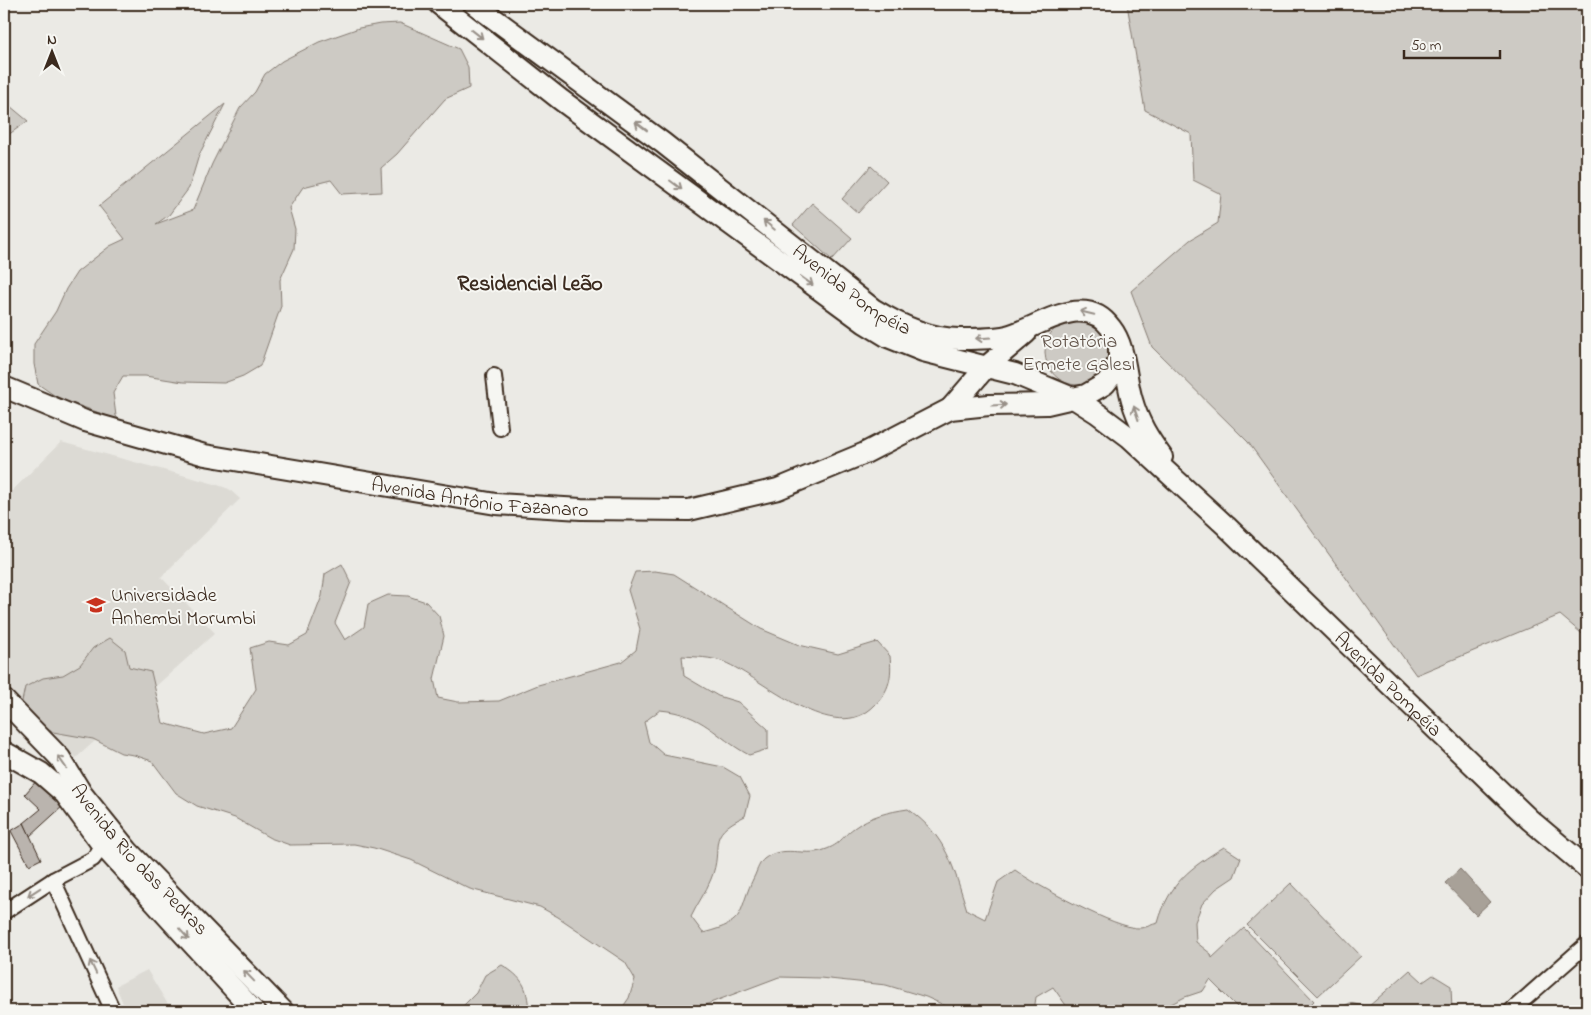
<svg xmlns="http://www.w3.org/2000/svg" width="1591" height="1015" font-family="'Indie Flower',sans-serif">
<rect width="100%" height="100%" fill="#ebeae5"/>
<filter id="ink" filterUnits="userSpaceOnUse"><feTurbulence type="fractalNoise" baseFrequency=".02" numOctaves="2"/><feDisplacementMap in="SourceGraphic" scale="10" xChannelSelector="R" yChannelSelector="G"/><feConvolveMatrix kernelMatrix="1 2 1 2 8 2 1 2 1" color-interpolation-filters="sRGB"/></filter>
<g filter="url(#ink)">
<g fill="#dcdad4">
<polygon points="61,442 215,484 229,489 240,499 161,577 215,633 76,758 4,682 4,499"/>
<polygon points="147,970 172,1011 126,1011 116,986"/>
</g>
<g fill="#cdcac4" stroke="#847a71">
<polygon points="1127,4 1587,4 1587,638 1560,615 1416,675 1248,442 1152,347 1131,291 1190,240 1218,223 1221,194 1193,180 1191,134 1145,110"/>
<polygon points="400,23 459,49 468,67 469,88 445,99 397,154 381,168 382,192 342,194 331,180 303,187 289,208 295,229 294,249 280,280 281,306 260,366 243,376 224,383 183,382 145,376 123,376 113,393 116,416 119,420 58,398 38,384 34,364 34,344 56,311 66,289 77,272 110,246 125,239 99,206 225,104 199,155 189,188 169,215 156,224 193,210 212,164 240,108 255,92 265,74 282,61 319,42 359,28 380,24"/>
<polygon points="4,101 28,121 5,137 4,137"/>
<polygon points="871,166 887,181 858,213 842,199"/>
<polygon points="812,203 852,238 832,260 793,225"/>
<circle cx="1078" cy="352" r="33"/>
<path d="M342,564l9,18 -16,41 10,17 19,-13 4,-23 20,-9 20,1 18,6 13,14 5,20 -10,43 4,19 20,4 41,-1 39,-16 83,-23 15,-12 4,-21 -12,-39 7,-18 20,-1 19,3 87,55 38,16 39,9 39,-12 13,14c2,20 0,34 -15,49 -41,43 -112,-27 -151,-43 -13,-5 -28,-5 -42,-6l2,20 34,20 20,6 30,27v20l-19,6c-35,-19 -45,-41 -89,-45l-16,12 5,20 15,13 59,12 17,10 10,19 -5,20c-42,20 -20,30 -34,63 -5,13 -14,25 -20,38l12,16c47,-12 33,-21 52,-58 2,-5 5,-13 9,-16 19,-15 40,-2 60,-9 18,-6 17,-13 30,-22 16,-12 34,-16 54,-19 39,28 45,57 59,101l18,9 13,-37 17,-12c19,14 103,60 125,58 6,0 12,-4 18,-5 11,-40 32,-55 66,-76l17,11 -7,19 -18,12 -14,15 -7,18 1,20 15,12 1,4 32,-30 70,73 -10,10h-63l-31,-31 -7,11 -18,6 -20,10 -1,4h-94l-17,-24 -17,10 -2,14h-77l-31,-14 -40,-12 -66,-7 -41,-1 -90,34h-69l9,-13 6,-19 -10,-17 -67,-45 -18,-10 -70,-18 -59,-29 -37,-12 -20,-4 -64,1 -20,-7 -35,-20 -38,-12 -21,-13 -24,-32 -18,-6 -13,-2 -28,-14 -40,-7 -18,-8 -14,-18 4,-19 18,-9 20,-3 17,-10 13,-17 17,-10 15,12 4,17 22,5 12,51 41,11 27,-6 25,-39 -6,-41 19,-6 20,3 18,-10 15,-39 3,-22z"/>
<polygon points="1291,883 1361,956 1318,996 1247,925"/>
<path d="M502,965c21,13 25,21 27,46h-83l16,-4 14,-14 9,-18z"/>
<polygon points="1410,970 1423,982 1433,975 1451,986 1452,1011 1335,1011 1350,1003 1368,1007"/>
</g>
<polygon fill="#a8a198" stroke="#7c7167" points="1460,869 1490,902 1476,915 1445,883"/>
<g fill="#bab4ae" stroke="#3b2a1e">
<polygon points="38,779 64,805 30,836 24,823 41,809 25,794"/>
<polygon points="24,823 41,859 29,865 11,831"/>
</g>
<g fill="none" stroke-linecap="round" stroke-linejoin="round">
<g stroke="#3b2a1e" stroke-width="18">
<g id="street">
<polyline points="494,376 500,428"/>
<polyline points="53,880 113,1011"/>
<polyline points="4,912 53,880 93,859 103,846"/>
<polyline points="1511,1011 1587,944"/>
</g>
</g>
<g stroke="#3b2a1e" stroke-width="24">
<g id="secondary">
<path id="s1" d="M439,4l122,96 304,223 23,14 35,14 92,23 60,25 22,14 32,24 97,89 304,294 57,48"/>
<path id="s2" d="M474,4l189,139 210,166c26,16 57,31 89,30 14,0 31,0 45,-3 32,-8 77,-46 104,-8 15,19 14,49 21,72 6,22 17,39 30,57"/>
<path id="s3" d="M4,387l81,34 120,34 291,49 85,5 108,1 89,-21 87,-36 85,-44 39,-4 58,-1 39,-9 19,-11 9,-11 5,-14v-14"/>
<polyline points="950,409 986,367 1026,333"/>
<path id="s4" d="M4,700l56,58 22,36 46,57 155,160"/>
<polyline points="4,752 41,773 65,794 103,846 254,1011"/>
</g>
</g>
<use href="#street" stroke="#f6f6f2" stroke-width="14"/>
<use href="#secondary" stroke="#f6f6f2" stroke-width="20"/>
</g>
<defs><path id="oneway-shaft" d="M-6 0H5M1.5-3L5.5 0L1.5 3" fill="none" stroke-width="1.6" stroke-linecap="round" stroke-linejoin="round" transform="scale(1.25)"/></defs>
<g stroke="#989088">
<use href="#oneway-shaft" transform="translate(477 34) rotate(38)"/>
<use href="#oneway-shaft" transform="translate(641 126) rotate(-143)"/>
<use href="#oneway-shaft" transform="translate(676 185) rotate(37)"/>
<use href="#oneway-shaft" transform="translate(769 225) rotate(-141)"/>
<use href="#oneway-shaft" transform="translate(807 281) rotate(36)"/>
<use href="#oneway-shaft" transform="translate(1087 313) rotate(-167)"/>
<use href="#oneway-shaft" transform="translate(983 338) rotate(176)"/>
<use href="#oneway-shaft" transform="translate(999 405) rotate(-3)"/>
<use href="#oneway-shaft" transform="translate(1136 413) rotate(-109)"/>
<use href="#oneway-shaft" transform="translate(62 762) rotate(-125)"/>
<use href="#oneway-shaft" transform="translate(34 892) rotate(147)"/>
<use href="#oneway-shaft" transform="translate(184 934) rotate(48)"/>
<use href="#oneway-shaft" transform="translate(93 967) rotate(-115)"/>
<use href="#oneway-shaft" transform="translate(249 976) rotate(-134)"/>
</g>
</g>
<defs>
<g id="university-bare" transform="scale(1.5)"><path d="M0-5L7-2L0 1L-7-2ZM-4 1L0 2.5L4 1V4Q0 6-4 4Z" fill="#c8321e" stroke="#f6f6f2" stroke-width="2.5" paint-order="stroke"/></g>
</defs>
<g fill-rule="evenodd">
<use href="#university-bare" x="96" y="605"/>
</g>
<g text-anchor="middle" stroke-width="4" stroke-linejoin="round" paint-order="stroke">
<g font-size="20" fill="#3b2a1e" stroke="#f6f6f2">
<text dy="7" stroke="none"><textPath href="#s2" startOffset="474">Avenida Pompéia</textPath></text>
<text dy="7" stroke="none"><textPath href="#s3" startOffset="491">Avenida Antônio Fazanaro</textPath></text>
<text dy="7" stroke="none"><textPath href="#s1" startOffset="1181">Avenida Pompéia</textPath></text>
<text dy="7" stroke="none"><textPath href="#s4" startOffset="210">Avenida Rio das Pedras</textPath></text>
</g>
<g font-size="20" fill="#605248" stroke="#f6f6f2">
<text x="1079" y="347">Rotatória<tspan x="1079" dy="23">Ermete Galesi</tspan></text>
</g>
<g font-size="20" fill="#3b2a1e" stroke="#f6f6f2" text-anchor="start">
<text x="111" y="601">Universidade<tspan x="111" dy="23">Anhembi Morumbi</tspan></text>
</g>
<g font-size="22" font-weight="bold" fill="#3b2a1e" stroke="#f6f6f2">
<text x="530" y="290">Residencial Leão</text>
</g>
</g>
<rect width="1591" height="1015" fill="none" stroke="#f6f6f2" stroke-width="20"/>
<rect x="10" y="10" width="1571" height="995" fill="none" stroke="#3b2a1e" stroke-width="2" filter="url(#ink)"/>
<g transform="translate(52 52)" stroke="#f6f6f2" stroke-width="4" paint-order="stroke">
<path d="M0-4L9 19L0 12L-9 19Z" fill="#3b2a1e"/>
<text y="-8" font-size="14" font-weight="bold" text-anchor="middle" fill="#3b2a1e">N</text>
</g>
<path d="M1404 50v8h96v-8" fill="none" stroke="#3b2a1e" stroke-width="2.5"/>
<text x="1411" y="50" font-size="15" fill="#3b2a1e" stroke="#f6f6f2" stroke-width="4" paint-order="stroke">50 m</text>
</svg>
